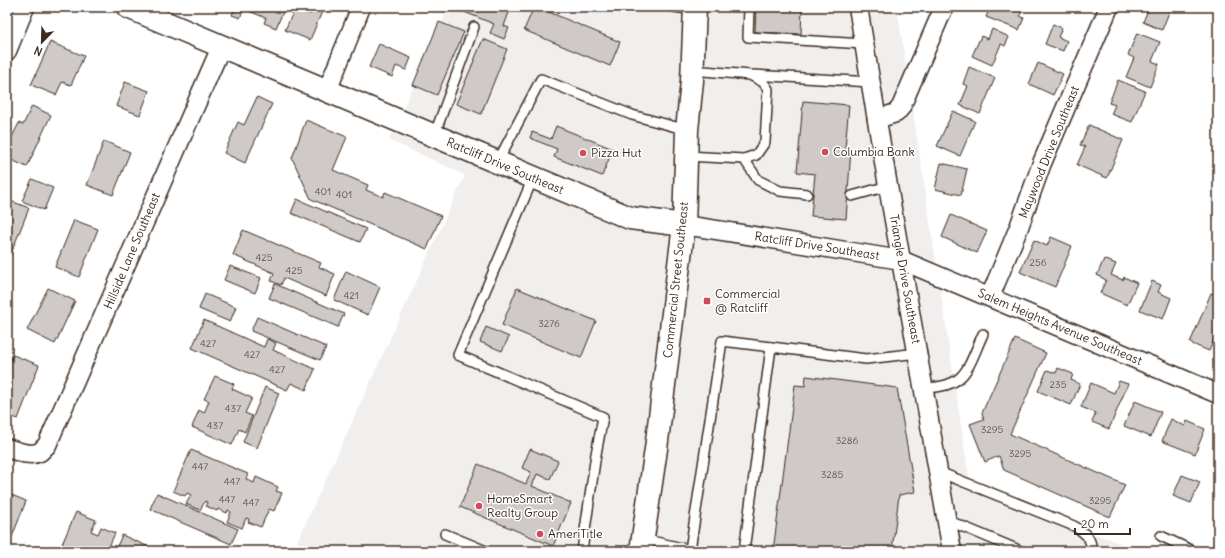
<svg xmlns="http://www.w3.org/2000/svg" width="1225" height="558" font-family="Delius,sans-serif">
<rect width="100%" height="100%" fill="#fff"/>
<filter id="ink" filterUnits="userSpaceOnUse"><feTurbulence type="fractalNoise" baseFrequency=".025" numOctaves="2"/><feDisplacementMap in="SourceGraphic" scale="8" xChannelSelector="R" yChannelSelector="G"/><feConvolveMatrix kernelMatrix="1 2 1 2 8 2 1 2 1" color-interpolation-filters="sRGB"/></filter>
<g filter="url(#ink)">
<polygon fill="#f1efee" points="449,7 897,7 971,490 1143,551 293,551 465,175 389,140"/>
<g fill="#cfcac7" stroke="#3b2a1e">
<polygon points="235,7 285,7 276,28 264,23 266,18 244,9 240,18 232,15"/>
<polygon points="313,7 324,7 310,40 285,30 295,8 311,14 314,7"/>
<polygon points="452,7 511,7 504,26 509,28 504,39 490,33 494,24"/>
<polygon points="534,7 537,7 620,42 610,66 524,30"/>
<polygon points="756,7 802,7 801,34 755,32"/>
<polygon points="990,7 1023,7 1020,16 1024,18 1019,30 986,17"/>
<polygon points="1149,7 1171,7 1162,30 1143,22"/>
<polygon points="439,22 464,32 437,95 413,85"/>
<polygon points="1053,24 1062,28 1058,37 1067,41 1063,51 1045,44"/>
<polygon points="992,29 1009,37 1005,46 1001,44 992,65 972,56 981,36 988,39"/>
<polygon points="1137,33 1160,42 1152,61 1159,64 1150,87 1126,77 1134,58 1128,55"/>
<polygon points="483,39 507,49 481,114 456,104"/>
<polygon points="50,42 84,56 71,85 62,82 56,95 31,85"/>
<polygon points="379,44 411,58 406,70 396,66 392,77 369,67"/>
<polygon points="1038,63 1063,74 1053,95 1029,84"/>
<polygon points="969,67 995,78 980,114 960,105 968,86 963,84"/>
<polygon points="1118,80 1145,91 1132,122 1111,114 1115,105 1109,103"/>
<polygon points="125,82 149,91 140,115 116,106"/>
<polygon points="257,97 272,104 245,163 224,153 238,122 244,125"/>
<polygon points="803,101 849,105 845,148 851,149 846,219 811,216 815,174 797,172"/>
<polygon points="32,106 51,115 27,167 7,158 7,147 19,123 23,125"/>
<polygon points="953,111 975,121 960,156 937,146"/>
<polygon points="306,120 347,137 333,170 368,185 366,190 383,197 385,192 441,216 427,249 311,199 292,158"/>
<polygon points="1089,125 1123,140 1107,178 1077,165 1085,147 1080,145"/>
<polygon points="556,126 613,149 602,176 554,157 557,149 530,138 532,132 551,139"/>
<polygon points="104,141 130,152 113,195 87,185"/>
<polygon points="941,163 967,169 961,195 935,189"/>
<polygon points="32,179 53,188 44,210 22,201"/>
<polygon points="297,199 366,229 360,242 291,213"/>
<polygon points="11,201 29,208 8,261 7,211"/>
<polygon points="951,215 987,231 977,253 942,237"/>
<polygon points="74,220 98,229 79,277 55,267"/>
<polygon points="243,230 321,263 319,267 335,274 326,296 284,278 281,285 271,281 274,273 233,255"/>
<polygon points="1051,237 1072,246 1055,287 1020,272 1034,240 1047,246"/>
<polygon points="1104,259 1116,264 1111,275 1123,280 1124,277 1137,283 1127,305 1100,293 1106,280 1097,275"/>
<polygon points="230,266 261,278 255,293 224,280"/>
<polygon points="346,271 380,287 368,315 334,300"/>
<polygon points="1152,281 1161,285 1158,292 1171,298 1163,319 1140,310"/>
<polygon points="275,284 344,314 338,327 269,298"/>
<polygon points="48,288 75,301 55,344 27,330"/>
<polygon points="517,288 596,321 581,358 502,325"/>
<polygon points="1211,293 1218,296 1218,330 1209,351 1190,343"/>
<polygon points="205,294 236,307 230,322 199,309"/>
<polygon points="257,317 326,347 320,360 251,331"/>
<polygon points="204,320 264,347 267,339 276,343 273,350 315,369 306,390 291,383 287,390 192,348"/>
<polygon points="486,327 509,337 502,351 480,342"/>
<polygon points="1015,339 1046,353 1010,434 1125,485 1110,517 1004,470 999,456 985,462 970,424 984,419 982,413"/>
<polygon points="13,355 39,365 18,419 7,415 7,369"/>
<polygon points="1058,368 1073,374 1071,380 1080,384 1071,405 1038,391 1047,370 1056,373"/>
<polygon points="215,376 234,384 232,389 252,398 245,413 252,416 245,432 239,429 232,445 192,427 199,410 204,413 209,401 204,399"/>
<polygon points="806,376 897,388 915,492 899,495 892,551 773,551 795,385 805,386"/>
<polygon points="1119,381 1128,384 1109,429 1092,422 1096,413 1081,407 1091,383 1114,393"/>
<polygon points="265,387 279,393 257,448 243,442"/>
<polygon points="1135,401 1161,412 1151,437 1124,426"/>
<polygon points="1171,419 1185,426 1187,421 1205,429 1195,454 1162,441"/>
<polygon points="530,449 558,461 550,479 537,474 532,486 571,503 553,546 460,507 478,464 526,484 531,472 522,468"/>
<polygon points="191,450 248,474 246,479 254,483 256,477 278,487 276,491 282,493 274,511 269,509 261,527 248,522 249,519 246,518 242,528 227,522 231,512 228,510 227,513 218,509 217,511 206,506 207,502 205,501 200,510 186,504 191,495 187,493 185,496 173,491"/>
<polygon points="1182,475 1200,482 1191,503 1173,496"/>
<polygon points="7,493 26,501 12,537 7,535"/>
<polygon points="157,493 238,529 231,544 150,509"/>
<polygon points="76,512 96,520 91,531 98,534 101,527 115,533 107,551 59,551"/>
<polygon points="122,535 158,551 115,551"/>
</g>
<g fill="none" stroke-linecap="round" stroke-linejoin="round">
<g stroke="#3b2a1e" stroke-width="12">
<g id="lane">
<polyline points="674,7 695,10"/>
<polyline points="749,7 748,37 864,44"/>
<polyline points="754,75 871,82"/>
<polyline points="434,136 474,27"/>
<polyline points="686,156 744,159 756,155 765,142 768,89 763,82 750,75 692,70"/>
<polyline points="744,159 758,180 780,191 807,194"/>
<polyline points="497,163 541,79 632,115 687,130"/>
<polyline points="533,178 458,355 603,417 596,454 582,551"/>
<polyline points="852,196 888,186"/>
<path d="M924,388c43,-1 43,-19 59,-54"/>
<path d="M939,472l135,54c11,7 17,11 18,25"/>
<polyline points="947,520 1021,551"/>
<polyline points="445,534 486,551"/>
<polyline points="1161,536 1193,551"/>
<polyline points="643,539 695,551"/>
<polyline points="690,550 722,341 771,347"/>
<polyline points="744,551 771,347 866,359 918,353"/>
</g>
</g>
<g stroke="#3b2a1e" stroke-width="21">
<g id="street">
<polyline points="858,7 888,186 952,551"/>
<polyline points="7,51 25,7"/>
<polyline points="327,91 361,7"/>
<polyline points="877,119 896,113 901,107 944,7"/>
<polyline points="684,225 723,231 901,260 1218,394"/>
<polyline points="990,297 1019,227 1042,163 1109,7"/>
<path d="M7,448c10,3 23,9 33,4 2,-2 5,-5 7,-7l174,-398"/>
</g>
</g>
<g stroke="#3b2a1e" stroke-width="25">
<polyline id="secondary" points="128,7 630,218 684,225"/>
</g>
<g stroke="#3b2a1e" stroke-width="25">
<polyline id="primary" points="641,551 656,449 684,225 687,130 692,81 695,7"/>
</g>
<use href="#lane" stroke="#fff" stroke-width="9"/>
<use href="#street" stroke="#fff" stroke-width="18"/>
<use href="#secondary" stroke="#fff" stroke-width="22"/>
<use href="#primary" stroke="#fff" stroke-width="22"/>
</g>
</g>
<g fill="#d1495b" stroke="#fff" stroke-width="1.5">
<circle cx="825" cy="152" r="4"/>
<circle cx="583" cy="153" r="4"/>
<rect x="703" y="297" width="8" height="8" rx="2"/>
<circle cx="479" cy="506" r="4"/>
<circle cx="540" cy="534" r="4"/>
</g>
<g text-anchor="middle" stroke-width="3" stroke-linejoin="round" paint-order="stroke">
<g font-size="10" fill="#605248">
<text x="323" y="195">401</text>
<text x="344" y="198">401</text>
<text x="264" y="261">425</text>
<text x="1038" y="266">256</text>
<text x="294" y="274">425</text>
<text x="351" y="299">421</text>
<text x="549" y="327">3276</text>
<text x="208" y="347">427</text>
<text x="252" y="358">427</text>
<text x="277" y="373">427</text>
<text x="1058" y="388">235</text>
<text x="233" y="412">437</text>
<text x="215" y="429">437</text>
<text x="992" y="433">3295</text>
<text x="847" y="444">3286</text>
<text x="1020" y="457">3295</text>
<text x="200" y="470">447</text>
<text x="832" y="478">3285</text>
<text x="232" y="485">447</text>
<text x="227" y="503">447</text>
<text x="1100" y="504">3295</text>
<text x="251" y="506">447</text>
</g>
<g font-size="12" fill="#3b2a1e" stroke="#fff" text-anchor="start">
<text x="833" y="156">Columbia Bank</text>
<text x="591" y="157">Pizza Hut</text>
<text x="715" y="298">Commercial<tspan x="715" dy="14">@ Ratcliff</tspan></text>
<text x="487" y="503">HomeSmart<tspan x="487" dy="14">Realty Group</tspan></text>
<text x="548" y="538">AmeriTitle</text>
</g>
<g font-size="12" fill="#3b2a1e" stroke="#fff">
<text transform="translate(1049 152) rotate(-68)" y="4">Maywood Drive Southeast</text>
<text transform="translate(505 166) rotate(23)" y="4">Ratcliff Drive Southeast</text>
<text transform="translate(817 246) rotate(9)" y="4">Ratcliff Drive Southeast</text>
<text transform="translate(132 251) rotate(-67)" y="4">Hillside Lane Southeast</text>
<text transform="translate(905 279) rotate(80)" y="4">Triangle Drive Southeast</text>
<text transform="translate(676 280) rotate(-84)" y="4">Commercial Street Southeast</text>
<text transform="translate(1060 327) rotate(23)" y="4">Salem Heights Avenue Southeast</text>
</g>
</g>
<rect width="1225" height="558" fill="none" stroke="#fff" stroke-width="24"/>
<rect x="12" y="12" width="1201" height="534" fill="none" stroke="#3b2a1e" stroke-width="1.5" filter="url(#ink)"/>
<g transform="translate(42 42) rotate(203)" stroke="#ffffff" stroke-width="3" paint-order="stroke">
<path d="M0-3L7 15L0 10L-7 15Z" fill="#3b2a1e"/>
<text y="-6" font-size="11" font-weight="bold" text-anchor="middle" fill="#3b2a1e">N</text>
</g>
<path d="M1075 528v6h55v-6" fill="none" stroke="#3b2a1e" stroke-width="2"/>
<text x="1081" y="528" font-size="12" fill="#3b2a1e" stroke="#ffffff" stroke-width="3" paint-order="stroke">20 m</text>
</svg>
